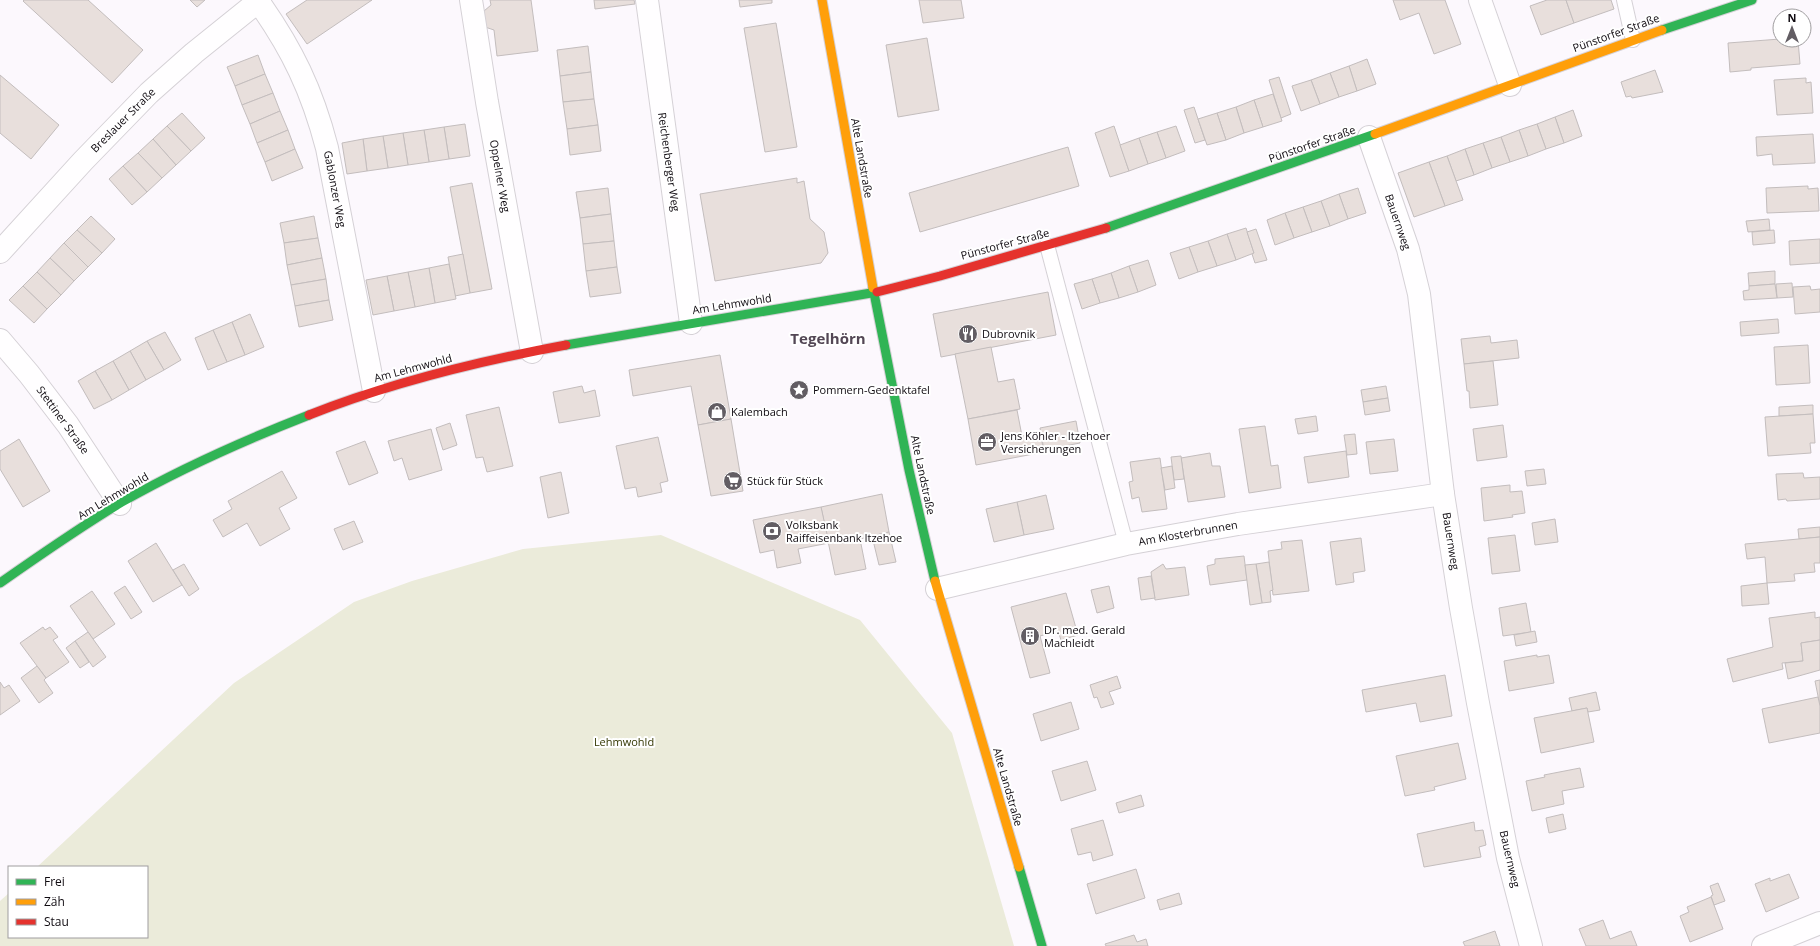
<svg xmlns="http://www.w3.org/2000/svg" width="1820" height="946" font-family="'Open Sans',sans-serif">
<rect width="100%" height="100%" fill="#fcf8fd"/>
<polygon fill="#ebebda" points="661,535 860,620 952,733 1014,946 0,946 0,901 9,893 9,937 147,937 147,867 37,867 234,683 354,602 412,581 523,549"/>
<g fill="#e8dfdc" stroke="#c3bdbd">
<polygon points="24,0 88,0 143,50 112,83 23,1"/>
<polygon points="190,0 205,0 197,7"/>
<polygon points="307,0 372,0 307,44 286,14"/>
<polygon points="490,0 531,0 538,51 497,56 494,30 485,27 484,11 491,5"/>
<polygon points="594,0 634,0 635,4 595,9"/>
<polygon points="739,0 772,0 772,3 740,7"/>
<polygon points="919,0 961,0 964,18 923,23"/>
<polygon points="1393,0 1445,0 1461,44 1434,54 1419,13 1400,20"/>
<polygon points="1547,0 1566,0 1574,23 1541,35 1530,6"/>
<polygon points="1566,0 1611,0 1614,9 1574,23"/>
<polygon points="776,23 797,147 765,152 744,28"/>
<polygon points="927,38 939,110 898,117 886,45"/>
<polygon points="1780,39 1798,40 1800,64 1751,68 1751,70 1730,72 1728,43"/>
<polygon points="588,46 591,72 560,76 557,50"/>
<polygon points="258,55 265,74 235,86 227,67"/>
<polygon points="1367,59 1376,84 1357,91 1349,66"/>
<polygon points="1349,66 1357,91 1339,97 1330,73"/>
<polygon points="1655,70 1663,92 1632,98 1631,96 1626,97 1621,82"/>
<polygon points="591,72 594,99 563,102 560,76"/>
<polygon points="1330,73 1339,97 1320,104 1311,80"/>
<polygon points="265,74 273,93 242,105 235,86"/>
<polygon points="0,75 59,125 31,159 0,133"/>
<polygon points="1279,77 1291,114 1281,118 1269,80"/>
<polygon points="1806,78 1806,83 1811,82 1813,113 1777,115 1774,80"/>
<polygon points="1311,80 1320,104 1301,111 1292,86"/>
<polygon points="273,93 280,111 250,124 242,105"/>
<polygon points="1273,94 1282,121 1263,127 1254,100"/>
<polygon points="594,99 598,125 567,129 563,102"/>
<polygon points="1254,100 1263,127 1244,133 1236,107"/>
<polygon points="1194,107 1205,140 1195,143 1184,110"/>
<polygon points="1236,107 1244,133 1226,140 1217,113"/>
<polygon points="1573,110 1582,136 1564,143 1555,117"/>
<polygon points="280,111 288,130 257,143 250,124"/>
<polygon points="182,113 205,138 191,151 167,126"/>
<polygon points="1217,113 1226,140 1207,145 1198,119"/>
<polygon points="1555,117 1564,143 1546,149 1537,124"/>
<polygon points="465,124 470,156 449,159 444,127"/>
<polygon points="1537,124 1546,149 1528,156 1519,130"/>
<polygon points="598,125 601,151 570,155 567,129"/>
<polygon points="167,126 191,151 176,165 153,139"/>
<polygon points="1114,126 1129,171 1110,177 1095,133"/>
<polygon points="1176,126 1185,151 1166,158 1157,132"/>
<polygon points="444,127 449,159 429,162 424,130"/>
<polygon points="288,130 295,149 265,162 257,143"/>
<polygon points="424,130 429,162 408,165 403,133"/>
<polygon points="1519,130 1528,156 1510,162 1501,137"/>
<polygon points="1157,132 1166,158 1148,164 1139,138"/>
<polygon points="403,133 408,165 388,168 383,136"/>
<polygon points="1813,134 1815,163 1773,165 1772,154 1757,156 1756,137"/>
<polygon points="383,136 388,168 367,171 363,139"/>
<polygon points="1501,137 1510,162 1492,168 1483,143"/>
<polygon points="1139,138 1148,164 1129,171 1120,145"/>
<polygon points="153,139 176,165 162,178 138,153"/>
<polygon points="363,139 367,171 347,174 342,143"/>
<polygon points="1483,143 1492,168 1474,175 1465,149"/>
<polygon points="1068,147 1079,186 920,232 909,193"/>
<polygon points="295,149 303,168 272,181 265,162"/>
<polygon points="1465,149 1474,175 1456,181 1447,156"/>
<polygon points="138,153 162,178 147,192 123,166"/>
<polygon points="1447,156 1463,200 1445,206 1429,162"/>
<polygon points="1429,162 1445,206 1414,217 1398,173"/>
<polygon points="123,166 147,192 132,205 109,179"/>
<polygon points="797,178 797,183 804,181 810,219 824,232 828,253 821,263 715,281 700,194"/>
<polygon points="472,183 492,289 470,293 450,187"/>
<polygon points="1808,186 1808,189 1818,188 1819,211 1767,213 1766,188"/>
<polygon points="608,188 611,214 580,218 576,192"/>
<polygon points="1358,188 1366,213 1348,219 1339,194"/>
<polygon points="1339,194 1348,219 1330,226 1321,201"/>
<polygon points="1321,201 1330,226 1312,232 1303,207"/>
<polygon points="1303,207 1312,232 1294,238 1285,213"/>
<polygon points="1285,213 1294,238 1275,245 1267,220"/>
<polygon points="611,214 614,241 583,244 580,218"/>
<polygon points="91,216 115,239 102,253 77,230"/>
<polygon points="314,216 318,238 284,243 280,223"/>
<polygon points="1769,219 1770,230 1748,232 1746,221"/>
<polygon points="1246,228 1254,253 1236,260 1227,234"/>
<polygon points="1256,229 1267,260 1255,263 1252,254 1254,253 1247,232"/>
<polygon points="77,230 102,253 88,267 64,243"/>
<polygon points="1774,230 1775,243 1753,245 1752,232"/>
<polygon points="1227,234 1236,260 1217,266 1208,241"/>
<polygon points="318,238 322,258 287,265 284,243"/>
<polygon points="1820,239 1820,263 1790,265 1789,241"/>
<polygon points="614,241 617,267 586,271 583,244"/>
<polygon points="1208,241 1217,266 1198,272 1189,247"/>
<polygon points="64,243 88,267 74,281 50,258"/>
<polygon points="1189,247 1198,272 1179,279 1170,253"/>
<polygon points="463,254 470,293 455,296 448,257"/>
<polygon points="50,258 74,281 61,295 37,272"/>
<polygon points="322,258 326,279 291,285 287,265"/>
<polygon points="1148,260 1156,285 1138,292 1129,266"/>
<polygon points="449,264 456,299 435,303 429,268"/>
<polygon points="1129,266 1138,292 1119,298 1111,273"/>
<polygon points="617,267 621,293 590,297 586,271"/>
<polygon points="429,268 435,303 415,307 408,272"/>
<polygon points="1775,271 1775,284 1749,286 1748,273"/>
<polygon points="37,272 61,295 47,309 23,286"/>
<polygon points="408,272 415,307 394,311 387,276"/>
<polygon points="1111,273 1119,298 1100,303 1092,279"/>
<polygon points="387,276 394,311 373,315 366,280"/>
<polygon points="326,279 329,300 295,306 291,285"/>
<polygon points="1092,279 1100,303 1082,309 1074,284"/>
<polygon points="1792,283 1793,297 1777,298 1776,284"/>
<polygon points="1775,284 1777,298 1744,300 1743,291 1749,290 1749,286"/>
<polygon points="23,286 47,309 34,323 9,300"/>
<polygon points="1810,286 1811,290 1820,289 1820,312 1795,314 1793,287"/>
<polygon points="1048,292 1056,335 941,357 933,314"/>
<polygon points="329,300 333,320 299,327 295,306"/>
<polygon points="250,314 264,347 245,355 232,322"/>
<polygon points="1778,319 1779,333 1741,336 1740,322"/>
<polygon points="232,322 245,355 227,362 213,330"/>
<polygon points="213,330 227,362 208,370 195,338"/>
<polygon points="165,332 181,360 164,370 147,341"/>
<polygon points="1490,336 1491,343 1517,340 1519,358 1464,364 1461,339"/>
<polygon points="147,341 164,370 146,380 130,351"/>
<polygon points="1808,345 1810,383 1776,385 1774,347"/>
<polygon points="991,347 998,382 1014,379 1020,409 968,419 955,354"/>
<polygon points="130,351 146,380 129,390 113,361"/>
<polygon points="720,355 731,419 698,425 691,386 633,396 629,370"/>
<polygon points="113,361 129,390 112,400 95,371"/>
<polygon points="1493,361 1498,405 1470,408 1469,391 1467,391 1464,364"/>
<polygon points="95,371 112,400 94,409 78,381"/>
<polygon points="582,386 584,393 595,390 600,416 559,423 553,392"/>
<polygon points="1386,386 1388,398 1363,402 1361,390"/>
<polygon points="1388,398 1390,411 1365,415 1363,402"/>
<polygon points="1813,405 1813,414 1779,416 1779,407"/>
<polygon points="499,407 513,466 487,472 483,457 476,458 466,415"/>
<polygon points="1017,410 1022,436 1040,432 1044,452 976,465 968,419"/>
<polygon points="1813,414 1815,443 1810,443 1811,453 1768,456 1765,417"/>
<polygon points="1316,416 1318,431 1298,434 1295,419"/>
<polygon points="731,419 743,491 711,496 698,425"/>
<polygon points="1076,421 1080,443 1044,450 1040,428"/>
<polygon points="450,423 457,445 443,450 436,428"/>
<polygon points="1503,425 1507,457 1477,461 1473,429"/>
<polygon points="1265,426 1271,466 1278,465 1281,488 1249,493 1239,429"/>
<polygon points="431,429 442,470 409,480 402,458 394,461 388,441"/>
<polygon points="1355,434 1357,454 1347,455 1344,435"/>
<polygon points="658,437 668,481 660,483 662,492 638,497 636,487 625,489 616,446"/>
<polygon points="19,439 50,491 23,507 0,469 0,451"/>
<polygon points="1394,439 1398,471 1370,474 1366,442"/>
<polygon points="365,441 378,473 349,485 336,452"/>
<polygon points="1346,451 1349,477 1308,483 1304,457"/>
<polygon points="1210,453 1212,466 1220,466 1225,497 1188,502 1181,458"/>
<polygon points="1181,456 1184,479 1174,480 1171,457"/>
<polygon points="1160,458 1167,509 1142,512 1139,497 1132,499 1129,482 1133,481 1130,462"/>
<polygon points="1172,466 1175,488 1165,490 1161,468"/>
<polygon points="1544,469 1546,484 1527,486 1525,471"/>
<polygon points="282,471 297,498 279,508 290,529 260,546 247,523 223,537 213,520 232,509 228,501"/>
<polygon points="561,472 569,513 548,518 540,477"/>
<polygon points="1803,473 1804,478 1820,477 1820,499 1787,501 1786,499 1778,500 1776,474"/>
<polygon points="1510,485 1510,492 1522,491 1525,513 1512,515 1513,517 1484,521 1481,488"/>
<polygon points="882,494 889,532 860,539 866,569 835,575 821,507"/>
<polygon points="1046,495 1054,529 1024,535 1017,502"/>
<polygon points="1017,502 1024,535 994,542 986,509"/>
<polygon points="821,507 829,543 798,549 801,563 777,568 774,550 760,553 753,520"/>
<polygon points="1555,519 1558,542 1535,545 1532,523"/>
<polygon points="354,521 363,542 343,550 334,529"/>
<polygon points="1820,527 1820,537 1799,539 1798,529"/>
<polygon points="889,532 896,562 879,565 872,536"/>
<polygon points="1515,535 1520,571 1492,574 1488,538"/>
<polygon points="1820,537 1820,563 1814,563 1815,572 1794,574 1795,581 1767,583 1765,557 1747,559 1745,544"/>
<polygon points="1361,538 1365,571 1353,573 1354,582 1336,585 1330,542"/>
<polygon points="1302,540 1309,591 1273,595 1268,551 1282,549 1281,542"/>
<polygon points="156,543 182,585 153,602 128,561"/>
<polygon points="1244,556 1247,580 1210,585 1207,566 1215,564 1215,559"/>
<polygon points="1269,562 1273,590 1270,591 1271,602 1262,603 1256,564"/>
<polygon points="184,564 199,589 189,596 173,570"/>
<polygon points="1163,564 1166,569 1185,567 1189,595 1155,600 1151,572"/>
<polygon points="1256,564 1262,603 1250,605 1245,565"/>
<polygon points="1151,576 1155,598 1141,600 1138,578"/>
<polygon points="1767,583 1769,604 1742,606 1741,586"/>
<polygon points="125,586 142,612 131,619 114,593"/>
<polygon points="1109,586 1114,608 1097,613 1091,590"/>
<polygon points="92,591 115,624 93,639 70,606"/>
<polygon points="1066,593 1078,635 1061,640 1058,631 1040,636 1050,673 1030,678 1011,607"/>
<polygon points="1526,603 1531,632 1503,636 1499,608"/>
<polygon points="1815,612 1815,618 1820,617 1820,640 1801,643 1803,661 1782,663 1783,669 1733,682 1727,659 1773,647 1769,618"/>
<polygon points="43,627 45,630 50,627 58,637 53,640 69,662 46,678 20,643"/>
<polygon points="1535,631 1537,642 1516,646 1514,635"/>
<polygon points="88,632 106,657 93,667 75,641"/>
<polygon points="1820,640 1820,670 1788,679 1785,663 1803,661 1801,643"/>
<polygon points="75,641 89,662 80,668 66,648"/>
<polygon points="1537,655 1537,657 1549,655 1554,683 1509,691 1504,661"/>
<polygon points="37,666 46,678 44,680 53,693 39,703 21,678"/>
<polygon points="1445,675 1452,716 1420,722 1416,703 1366,712 1362,690"/>
<polygon points="1117,676 1121,688 1109,692 1114,704 1101,708 1097,697 1094,698 1090,685"/>
<polygon points="1820,680 1820,706 1815,681"/>
<polygon points="0,682 4,688 9,685 20,701 0,715"/>
<polygon points="1596,692 1600,710 1588,712 1587,708 1572,711 1569,698"/>
<polygon points="1818,697 1820,706 1820,733 1769,743 1762,709"/>
<polygon points="1071,702 1079,729 1041,741 1033,714"/>
<polygon points="1587,708 1594,742 1541,753 1534,718"/>
<polygon points="1458,743 1466,779 1434,787 1435,790 1405,796 1396,756"/>
<polygon points="1087,761 1096,790 1061,801 1052,771"/>
<polygon points="1580,768 1584,787 1562,791 1564,804 1532,811 1526,781 1545,777 1544,775"/>
<polygon points="1141,795 1144,806 1119,813 1116,803"/>
<polygon points="1563,814 1566,829 1549,833 1546,818"/>
<polygon points="1103,820 1113,855 1093,861 1091,852 1078,855 1071,829"/>
<polygon points="1474,822 1475,831 1483,830 1486,845 1479,847 1481,857 1424,867 1417,834"/>
<polygon points="1136,869 1145,898 1096,914 1087,884"/>
<polygon points="1789,874 1799,898 1766,912 1755,884 1770,878 1770,881"/>
<polygon points="1718,883 1725,901 1714,905 1711,896 1713,895 1710,886"/>
<polygon points="1179,893 1182,904 1160,910 1157,900"/>
<polygon points="1711,897 1723,929 1690,942 1680,916 1689,912 1687,907"/>
<polygon points="1603,920 1610,939 1631,931 1637,946 1586,946 1579,929"/>
<polygon points="1495,931 1500,946 1465,946 1463,942"/>
<polygon points="1134,935 1137,942 1146,939 1148,946 1106,946 1105,944"/>
</g>
<g fill="none" stroke-linecap="round" stroke-linejoin="round">
<g stroke="#d5d1d6" stroke-width="16">
<g id="lane">
<polyline points="1624,0 1633,40"/>
<polyline points="1047,245 1126,544"/>
</g>
</g>
<g stroke="#d5d1d6" stroke-width="24">
<g id="street">
<polyline points="471,0 487,102 532,352"/>
<polyline points="647,0 691,323"/>
<polyline points="1480,0 1510,85"/>
<path d="M258,1c34,48 54,89 69,147l47,243"/>
<polyline points="1369,137 1408,249 1419,294 1443,494 1461,608 1478,703 1508,858 1531,946"/>
<polyline points="0,252 83,161 149,93 194,53 260,0"/>
<polyline points="0,340 29,374 68,425 120,504"/>
<polyline points="937,589 1126,544 1238,524 1443,494"/>
<polyline points="1763,946 1820,923"/>
</g>
</g>
<g stroke="#d5d1d6" stroke-width="11">
<g id="fast">
<polyline points="1662,30 1752,0"/>
<polyline points="1106,228 1375,134"/>
<polyline points="873,288 909,470 935,581"/>
<polyline points="566,345 877,292"/>
<path d="M0,583c40,-28 80,-56 122,-81 60,-34 123,-62 187,-87"/>
<polyline points="1019,867 1042,946"/>
</g>
</g>
<g stroke="#d5d1d6" stroke-width="11">
<g id="slow">
<polyline points="822,0 873,288"/>
<polyline points="1375,134 1662,30"/>
<polyline points="935,581 1019,867"/>
</g>
</g>
<g stroke="#d5d1d6" stroke-width="11">
<g id="jam">
<polyline points="877,292 940,276 1106,228"/>
<path d="M309,415c83,-33 170,-54 257,-70"/>
</g>
</g>
<use href="#lane" stroke="#fffeff" stroke-width="14"/>
<use href="#street" stroke="#fffeff" stroke-width="22"/>
<use href="#fast" stroke="#30b455" stroke-width="9"/>
<use href="#slow" stroke="#ff9f0a" stroke-width="9"/>
<use href="#jam" stroke="#e5322d" stroke-width="9"/>
</g>
<defs>
<g id="restaurant-disc" transform="scale(1)"><circle r="9.5" fill="#625d63" stroke="#fff"/><path d="M-5-6h1v4h1v-4h1v4h1v-4h1v5L-1.5 .5V6h-2V.5L-5-1ZM5-6V6H3V1.5H1.5Q1.5-4 5-6Z" fill="#fff"/></g>
<g id="sight-disc" transform="scale(1)"><circle r="9.5" fill="#625d63" stroke="#fff"/><path d="M0-6L1.8-2.2L6-1.7L2.9 1.2L3.7 5.4L0 3.3L-3.7 5.4L-2.9 1.2L-6-1.7L-1.8-2.2Z" fill="#fff"/></g>
<g id="shop-disc" transform="scale(1)"><circle r="9.5" fill="#625d63" stroke="#fff"/><path d="M-5-2.5h2.3a2.7 3.5 0 0 1 5.4 0H5L5.5 6h-11ZM-1.5-2.5h3a1.5 2.3 0 0 0-3 0Z" fill="#fff"/></g>
<g id="office-disc" transform="scale(1)"><circle r="9.5" fill="#625d63" stroke="#fff"/><path d="M-6-3h4V-5.5h4V-3h4V5H-6ZM-1-4.5V-3h2v-1.5ZM-6 0V1H6V0Z" fill="#fff"/></g>
<g id="supermarket-disc" transform="scale(1)"><circle r="9.5" fill="#625d63" stroke="#fff"/><path d="M-6-5.5h2.5l.6 2H6L4.5 2H-2.5L-4.4-4H-6ZM-1.5 3.2a1.3 1.3 0 1 0 .1 0ZM3 3.2a1.3 1.3 0 1 0 .1 0Z" fill="#fff"/></g>
<g id="bank-disc" transform="scale(1)"><circle r="9.5" fill="#625d63" stroke="#fff"/><path d="M-6-4H6V4H-6ZM0-2.3a2.3 2.3 0 1 0 0 4.6a2.3 2.3 0 1 0 0-4.6Z" fill="#fff"/></g>
<g id="building-disc" transform="scale(1)"><circle r="9.5" fill="#625d63" stroke="#fff"/><path d="M-4-6H4V6H1V3H-1V6H-4ZM-2.5-4.3h1.7v1.8h-1.7ZM.8-4.3h1.7v1.8H.8ZM-2.5-1h1.7V.8h-1.7ZM.8-1h1.7V.8H.8Z" fill="#fff"/></g>
</defs>
<g fill-rule="evenodd">
<use href="#restaurant-disc" x="968" y="334"/>
<use href="#sight-disc" x="799" y="390"/>
<use href="#shop-disc" x="717" y="412"/>
<use href="#office-disc" x="987" y="442"/>
<use href="#supermarket-disc" x="733" y="481"/>
<use href="#bank-disc" x="772" y="531"/>
<use href="#building-disc" x="1030" y="636"/>
</g>
<g text-anchor="middle" stroke-width="4" stroke-linejoin="round" paint-order="stroke">
<g font-size="11" fill="#0f0a10" stroke="#fff">
<text transform="translate(1616 33) rotate(-20)" y="4">Pünstorfer Straße</text>
<text transform="translate(123 120) rotate(-45)" y="4">Breslauer Straße</text>
<text transform="translate(1312 144) rotate(-19)" y="4">Pünstorfer Straße</text>
<text transform="translate(862 158) rotate(80)" y="4">Alte Landstraße</text>
<text transform="translate(669 162) rotate(82)" y="4">Reichenberger Weg</text>
<text transform="translate(500 176) rotate(80)" y="4">Oppelner Weg</text>
<text transform="translate(335 189) rotate(79)" y="4">Gablonzer Weg</text>
<text transform="translate(1398 222) rotate(71)" y="4">Bauernweg</text>
<text transform="translate(1005 244) rotate(-15)" y="4">Pünstorfer Straße</text>
<text transform="translate(732 304) rotate(-9)" y="4">Am Lehmwohld</text>
<text transform="translate(413 368) rotate(-15)" y="4">Am Lehmwohld</text>
<text transform="translate(63 420) rotate(54)" y="4">Stettiner Straße</text>
<text transform="translate(923 475) rotate(78)" y="4">Alte Landstraße</text>
<text transform="translate(113 496) rotate(-31)" y="4">Am Lehmwohld</text>
<text transform="translate(1188 533) rotate(-10)" y="4">Am Klosterbrunnen</text>
<text transform="translate(1451 541) rotate(81)" y="4">Bauernweg</text>
<text transform="translate(1008 787) rotate(74)" y="4">Alte Landstraße</text>
<text transform="translate(1510 859) rotate(77)" y="4">Bauernweg</text>
</g>
<g font-size="11" fill="#0f0a10" stroke="#fff" text-anchor="start">
<text x="982" y="338">Dubrovnik</text>
<text x="813" y="394">Pommern-Gedenktafel</text>
<text x="731" y="416">Kalembach</text>
<text x="1001" y="440">Jens Köhler - Itzehoer<tspan x="1001" dy="13">Versicherungen</tspan></text>
<text x="747" y="485">Stück für Stück</text>
<text x="786" y="529">Volksbank<tspan x="786" dy="13">Raiffeisenbank Itzehoe</tspan></text>
<text x="1044" y="634">Dr. med. Gerald<tspan x="1044" dy="13">Machleidt</tspan></text>
</g>
<g font-size="11" fill="#343702" stroke="#fff">
<text x="624" y="746">Lehmwohld</text>
</g>
<g font-size="15" font-weight="bold" fill="#534755" stroke="#fff">
<text x="828" y="344">Tegelhörn</text>
</g>
</g>
<rect x="8" y="866" width="140" height="72" fill="#ffffff" stroke="#9f9d9f"/>
<rect x="16" y="879" width="20" height="6" fill="#30b455" stroke="#9f9d9f"/>
<text x="44" y="886" font-size="12" fill="#0f0a10">Frei</text>
<rect x="16" y="899" width="20" height="6" fill="#ff9f0a" stroke="#9f9d9f"/>
<text x="44" y="906" font-size="12" fill="#0f0a10">Zäh</text>
<rect x="16" y="919" width="20" height="6" fill="#e5322d" stroke="#9f9d9f"/>
<text x="44" y="926" font-size="12" fill="#0f0a10">Stau</text>
<g transform="translate(1792 28)"><circle r="19" fill="#ffffff" stroke="#9f9d9f"/>
<path d="M0-3L7 15L0 10L-7 15Z" fill="#625d63"/>
<text y="-6" font-size="11" font-weight="bold" text-anchor="middle" fill="#0f0a10">N</text>
</g>
</svg>
